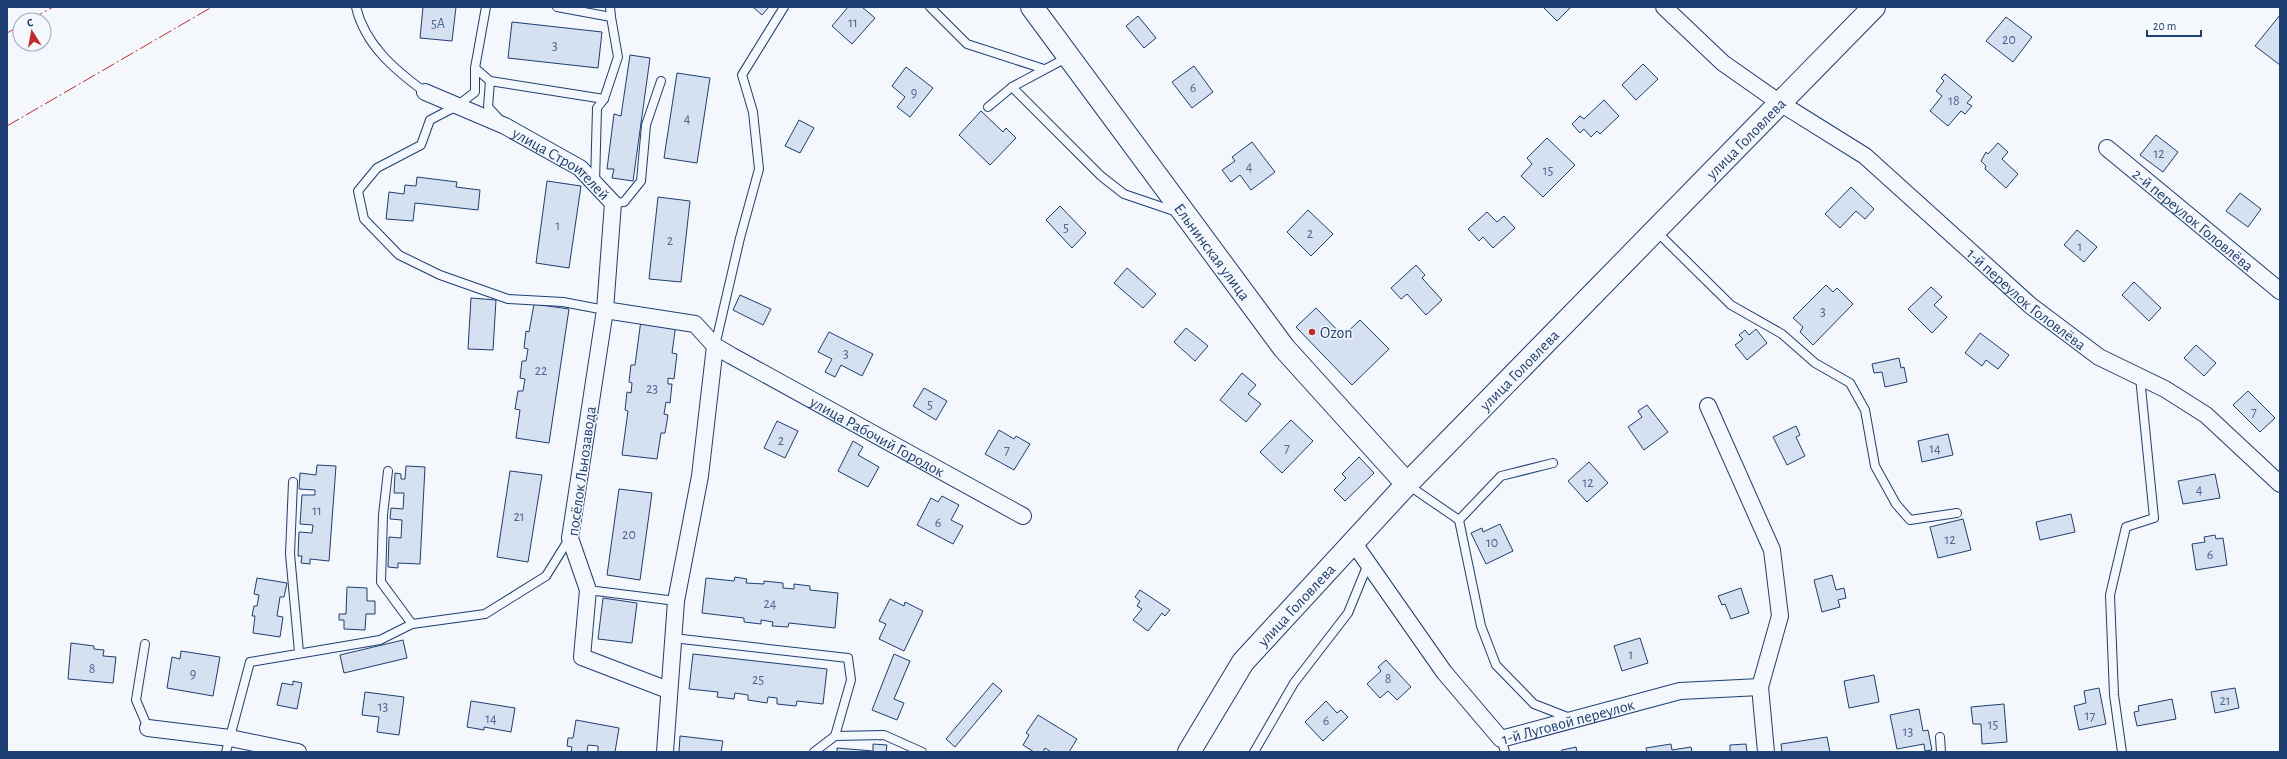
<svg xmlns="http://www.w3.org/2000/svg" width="2287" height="759" font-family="'Alegreya Sans',sans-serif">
<rect width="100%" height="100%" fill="#f4f7fb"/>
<g fill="#d5e0f0" stroke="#1d3f73">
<polygon points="420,7 456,7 452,41 420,38 423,7"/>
<polygon points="753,7 769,7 762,15"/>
<polygon points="848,7 862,7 875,18 852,44 832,26"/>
<polygon points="1543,7 1571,7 1557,21"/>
<polygon points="2280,15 2280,65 2255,46"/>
<polygon points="1138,16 1156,38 1144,48 1126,26"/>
<polygon points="2006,17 2032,37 2013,62 1986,41"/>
<polygon points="512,22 602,32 598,68 508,58"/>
<polygon points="630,55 650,58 633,181 612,178 614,169 607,169 614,114 621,116"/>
<polygon points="1643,64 1658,79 1636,100 1622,85"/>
<polygon points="1194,66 1213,92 1192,108 1172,82"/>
<polygon points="906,67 933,88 910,117 897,107 905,97 892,86"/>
<polygon points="677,73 710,78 697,163 664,158"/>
<polygon points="1945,74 1972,97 1967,103 1972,106 1965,114 1961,111 1948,126 1930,111 1942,96 1936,91 1944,81 1941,78"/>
<polygon points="1604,100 1619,116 1600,134 1597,131 1591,137 1584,129 1580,133 1572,124 1580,116 1584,119"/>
<polygon points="981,111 1003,132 1006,128 1016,138 990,165 959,135"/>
<polygon points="799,120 814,128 800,153 785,146"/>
<polygon points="2156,135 2178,152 2163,172 2140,155"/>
<polygon points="1547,138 1575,165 1543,197 1521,176 1532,164 1527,158"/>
<polygon points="1252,142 1275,172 1251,190 1240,175 1231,182 1222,170 1235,161 1232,157"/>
<polygon points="1998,143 2008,152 2002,159 2018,174 2006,188 1985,169 1986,166 1981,161 1986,152 1988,154"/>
<polygon points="417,177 457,182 456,187 480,190 478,210 415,203 413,221 386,219 389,192 404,194 405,185 416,186"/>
<polygon points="547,181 581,186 569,268 536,263"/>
<polygon points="1851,187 1874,209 1865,219 1856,211 1840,228 1825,214"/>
<polygon points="2240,193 2261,209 2248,227 2226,211"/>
<polygon points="658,197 690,201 681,282 649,279"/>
<polygon points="1060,206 1086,233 1072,248 1046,220"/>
<polygon points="1308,210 1333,234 1311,256 1287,232"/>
<polygon points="1487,212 1497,222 1504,216 1515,228 1493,248 1483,237 1479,241 1468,229"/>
<polygon points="2077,230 2097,247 2084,262 2064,245"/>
<polygon points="1416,265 1425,275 1422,278 1442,300 1426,315 1407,294 1401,299 1391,288"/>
<polygon points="1127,268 1156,294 1143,308 1114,283"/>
<polygon points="2134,282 2161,308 2149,321 2122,295"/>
<polygon points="1826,285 1833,292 1837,288 1853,304 1813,345 1800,332 1803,327 1793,318"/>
<polygon points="1931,287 1942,297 1934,305 1947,317 1932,333 1908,309"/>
<polygon points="740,295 771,309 763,325 733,310"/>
<polygon points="471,298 496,300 493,350 468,349"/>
<polygon points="534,304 569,309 549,443 516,438 520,410 515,409 518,391 523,391 525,379 520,378 522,361 526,361 528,349 524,348 526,331 529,332"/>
<polygon points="1316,308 1343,336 1360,320 1389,349 1352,385 1296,327"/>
<polygon points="641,320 676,324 672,353 677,354 674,379 668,378 668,384 672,384 670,403 666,402 664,414 668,415 665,433 661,433 657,459 622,455 628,411 625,410 627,392 631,393 632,383 629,382 631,365 635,365"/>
<polygon points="1186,328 1208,346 1195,361 1174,342"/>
<polygon points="1756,329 1767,343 1747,360 1735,345 1743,339 1739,335 1745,330 1749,335"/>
<polygon points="829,332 873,354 862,376 841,365 835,377 825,372 832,359 818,352"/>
<polygon points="1980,333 2009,355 1998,369 1986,360 1982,366 1965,353"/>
<polygon points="2196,345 2216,363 2204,376 2184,358"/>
<polygon points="1899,358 1901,368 1904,367 1907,382 1885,387 1882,372 1874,373 1872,364"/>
<polygon points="1242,373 1256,385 1248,394 1261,404 1246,422 1220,400"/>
<polygon points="924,388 947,401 936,420 913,406"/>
<polygon points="2248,391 2275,418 2260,432 2233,405"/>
<polygon points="1647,405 1668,432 1644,450 1628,427 1642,417 1638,411"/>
<polygon points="1291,420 1313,441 1282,473 1260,452"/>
<polygon points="777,421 798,431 785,458 764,448"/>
<polygon points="1796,426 1800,435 1796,437 1805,456 1787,465 1773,437"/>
<polygon points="999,430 1014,439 1016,436 1030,444 1014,470 985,454"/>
<polygon points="1948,434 1953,455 1922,462 1918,441"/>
<polygon points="853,441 863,447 858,455 879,467 868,487 838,471"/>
<polygon points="1359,457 1374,473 1345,501 1334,490 1346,478 1342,474"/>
<polygon points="1589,462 1608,483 1587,502 1568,481"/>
<polygon points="317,465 336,466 329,561 310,559 310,564 301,563 302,556 298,556 299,532 312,533 313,525 300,524 302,495 315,495 315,490 299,489 300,473 316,475"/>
<polygon points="406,466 425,467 420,564 398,563 398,568 388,567 389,537 401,538 402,520 390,519 391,508 403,509 404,493 394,493 395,473 401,474 401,479 405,479"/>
<polygon points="510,471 542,475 528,562 497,557"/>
<polygon points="2215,474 2220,498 2183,504 2178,481"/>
<polygon points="619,489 652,493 640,580 607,575"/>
<polygon points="942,496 959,505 951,520 963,526 953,544 917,525 931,498 938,502"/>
<polygon points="2071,514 2075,532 2040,540 2036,522"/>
<polygon points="1963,519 1971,550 1938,558 1930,527"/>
<polygon points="1500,524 1513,551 1486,564 1471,533 1482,528 1483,532"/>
<polygon points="2215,535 2216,539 2223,538 2227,565 2196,570 2192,544 2205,542 2204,537"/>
<polygon points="1832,575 1836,590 1844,588 1846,598 1838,600 1840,607 1822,612 1814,580"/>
<polygon points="735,577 747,579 746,583 764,584 764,581 783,583 783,588 794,589 794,584 810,586 810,590 838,593 835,628 789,623 788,627 772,626 773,622 761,620 761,624 744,622 744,618 702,613 706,578 734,581"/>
<polygon points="257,578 287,583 284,597 280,597 277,616 283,617 280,637 253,633 255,616 252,616 254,606 257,606 259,595 254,594"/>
<polygon points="347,587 367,588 367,601 375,601 375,614 366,614 365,630 344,629 344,620 339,620 339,614 346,614"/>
<polygon points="1741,588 1749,613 1731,619 1725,604 1722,605 1718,596"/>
<polygon points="1140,590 1170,610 1165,616 1162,613 1148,631 1133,620 1142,609 1137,606 1140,601 1135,597"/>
<polygon points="603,598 637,603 632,643 598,639"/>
<polygon points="890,599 904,606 905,602 923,611 904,651 879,639 886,624 879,621"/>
<polygon points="1640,638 1648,663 1622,671 1614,646"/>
<polygon points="403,640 407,658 344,673 340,655"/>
<polygon points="71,643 94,646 94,649 104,650 103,656 116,657 113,683 68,679"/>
<polygon points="181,651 220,657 213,696 167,688 172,657 180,659"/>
<polygon points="693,654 827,669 823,704 797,701 796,706 777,704 777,698 768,697 767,703 748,700 748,695 735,693 734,699 717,697 718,692 689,689"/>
<polygon points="894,654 910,661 894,699 904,703 897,720 872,710"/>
<polygon points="1386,660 1411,687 1397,700 1388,691 1380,698 1367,684 1381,671 1378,667"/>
<polygon points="1874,675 1879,702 1849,708 1844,681"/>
<polygon points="293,681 302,683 297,709 277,705 282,683 293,685"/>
<polygon points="993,683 1002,691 955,747 946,739"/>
<polygon points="2099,688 2106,724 2079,730 2074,706 2086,703 2084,691"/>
<polygon points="2235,688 2239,708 2215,713 2211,692"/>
<polygon points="365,692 404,697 399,735 377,732 379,717 362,715"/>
<polygon points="2172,699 2176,719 2137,726 2134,712 2139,711 2138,706"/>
<polygon points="471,701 515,708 511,732 484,727 484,730 467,727"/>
<polygon points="1326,701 1337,713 1341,710 1348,717 1323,741 1305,722"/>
<polygon points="2004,704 2007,742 1982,744 1981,724 1973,724 1971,707"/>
<polygon points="1919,709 1923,731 1928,730 1932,750 1925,751 1924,744 1897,749 1890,715"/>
<polygon points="1038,715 1077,739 1069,752 1051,752 1045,748 1043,752 1034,752 1023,745 1029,735 1026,733"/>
<polygon points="576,720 619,728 615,752 598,752 598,746 588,745 587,752 571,752 572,747 567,746 568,738 573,738"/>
<polygon points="680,736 723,741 721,752 679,752"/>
<polygon points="1827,737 1830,752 1782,752 1781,744"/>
<polygon points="873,744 887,745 886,752 888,752 837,752 837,748 873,751"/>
<polygon points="1671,744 1672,750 1691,747 1692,752 1647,752 1646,748"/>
<polygon points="1746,744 1747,752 1730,752 1730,745"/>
<polygon points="1576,747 1577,752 1562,752 1562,750"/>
</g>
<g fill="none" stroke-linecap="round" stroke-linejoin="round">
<g stroke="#1d3f73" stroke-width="10">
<g id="lane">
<path d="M356,7c9,38 39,63 69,85"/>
<polyline points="486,7 475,68 475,92 457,106 430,120 421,145 377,168 358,191 364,219 399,255 440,275 508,299 563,302 605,310"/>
<polyline points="610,7 611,17"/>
<polyline points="930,7 967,44 1044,69"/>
<polyline points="475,68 490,81 604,99 618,57 611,17 557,7"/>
<polyline points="490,81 488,107 500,120"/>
<polyline points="1012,87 1101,176 1124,194 1177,212"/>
<polyline points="988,107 1012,87 1068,57"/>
<polyline points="595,183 597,108 604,99"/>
<polyline points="613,203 624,202 641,181 646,125 661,81"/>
<polyline points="1656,231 1731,305 1782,334 1815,363 1850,383 1865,410 1875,466 1896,504 1910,520 1957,513"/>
<polyline points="715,346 740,238 759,169 753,112 742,75 784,7"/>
<polyline points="1553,463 1501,476 1459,520 1481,626 1496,665 1534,704 1570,718"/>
<polyline points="388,471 383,515 381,582 412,624"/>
<polyline points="293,482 290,554 299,652"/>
<polyline points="1408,485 1459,520"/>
<polyline points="588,590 676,601"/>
<polyline points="673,638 848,658 851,680 835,736 814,752"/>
<polyline points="145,644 136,700 148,728"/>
<polyline points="835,736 884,735 922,752"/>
<polyline points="1940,737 1941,752"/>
<polyline points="1501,739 1505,752"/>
<polyline points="226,752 250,662 380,640 412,624 485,614 546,576 569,539"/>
<polyline points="1254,752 1294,683 1348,613 1368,564"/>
<polyline points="2122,752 2114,695 2110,595 2126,527 2154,518 2140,377"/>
</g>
</g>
<g stroke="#1d3f73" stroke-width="18">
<g id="street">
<path id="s1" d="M1664,7l59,56 57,40 85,53 166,150 68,51 66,32 41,26 74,69"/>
<path id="s2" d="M425,92l80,34 75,42 33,35 -8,107 90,14 20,22 17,10 291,160"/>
<path id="s3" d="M2107,148l173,143"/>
<polyline points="605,310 570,538 588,590 582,657 668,690"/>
<polyline points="1708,406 1772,550 1780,616 1760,687 1766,752"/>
<path id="s4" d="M1353,542l91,130 57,67 179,-48 80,-4"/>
<polyline points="148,728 230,738 298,752"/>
<polyline points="665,752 676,601 700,476 715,346"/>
</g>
</g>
<g stroke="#1d3f73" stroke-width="24">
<g id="secondary">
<path id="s5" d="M1032,7l252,341 123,136"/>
<path id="s6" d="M1189,752l54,-90 164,-178 467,-477"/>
</g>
</g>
<use href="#lane" stroke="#f4f7fb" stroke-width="8"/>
<use href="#street" stroke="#f4f7fb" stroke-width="16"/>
<use href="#secondary" stroke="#f4f7fb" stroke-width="22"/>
<g stroke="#c62828" stroke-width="1" stroke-dasharray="14 3 2 3" stroke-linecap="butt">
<polyline points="30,20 53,7"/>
<polyline points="7,33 20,26"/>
<polyline points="7,126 212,7"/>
</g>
</g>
<circle fill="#c62828" stroke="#f4f7fb" stroke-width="1.5" cx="1312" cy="332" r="4"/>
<g text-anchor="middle" stroke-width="3" stroke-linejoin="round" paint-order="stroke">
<g font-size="14" fill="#4b6792">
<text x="853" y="27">11</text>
<text x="438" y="28">5А</text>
<text x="2009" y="44">20</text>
<text x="555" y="50">3</text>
<text x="1193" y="92">6</text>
<text x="914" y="97">9</text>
<text x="1954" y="105">18</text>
<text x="687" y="123">4</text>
<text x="2159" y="158">12</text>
<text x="1249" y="171">4</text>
<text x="1548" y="175">15</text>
<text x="558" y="230">1</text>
<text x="1066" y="232">5</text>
<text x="1310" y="238">2</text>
<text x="670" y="245">2</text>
<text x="2080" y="251">1</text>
<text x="1823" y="316">3</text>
<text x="846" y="358">3</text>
<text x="541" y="375">22</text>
<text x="652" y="393">23</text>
<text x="930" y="409">5</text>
<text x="2254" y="416">7</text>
<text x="781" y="445">2</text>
<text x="1287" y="452">7</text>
<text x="1935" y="453">14</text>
<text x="1007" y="454">7</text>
<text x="1588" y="487">12</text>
<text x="2199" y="494">4</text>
<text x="317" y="515">11</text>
<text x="519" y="521">21</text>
<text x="938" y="527">6</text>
<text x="629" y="539">20</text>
<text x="1950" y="544">12</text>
<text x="1492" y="547">10</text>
<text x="2210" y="559">6</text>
<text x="770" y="608">24</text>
<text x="1631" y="659">1</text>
<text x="92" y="673">8</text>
<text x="193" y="678">9</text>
<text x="1388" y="683">8</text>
<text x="758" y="684">25</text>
<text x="2225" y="705">21</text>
<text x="383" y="711">13</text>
<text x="2090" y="720">17</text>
<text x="491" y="723">14</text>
<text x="1326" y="725">6</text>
<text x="1993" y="729">15</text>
<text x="1908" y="736">13</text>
</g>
<g font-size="16" fill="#1d3f73" stroke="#f4f7fb">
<text dy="6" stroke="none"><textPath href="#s6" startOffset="831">улица Головлева</textPath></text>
<text dy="6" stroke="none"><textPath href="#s2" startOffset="155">улица Строителей</textPath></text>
<text dy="6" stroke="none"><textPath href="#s3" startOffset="112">2-й переулок Головлёва</textPath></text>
<text dy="6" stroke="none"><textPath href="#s5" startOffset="304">Ельнинская улица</textPath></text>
<text dy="6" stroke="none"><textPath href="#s1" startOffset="467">1-й переулок Головлёва</textPath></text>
<text dy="6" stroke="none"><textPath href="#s6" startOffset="507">улица Головлева</textPath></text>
<text dy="6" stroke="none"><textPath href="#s2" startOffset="635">улица Рабочий Городок</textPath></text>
<text transform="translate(581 471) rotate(-82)" y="6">посёлок Льнозавода</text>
<text dy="6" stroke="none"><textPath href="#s6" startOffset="183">улица Головлева</textPath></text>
<text dy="6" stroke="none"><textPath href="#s4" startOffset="316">1-й Луговой переулок</textPath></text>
</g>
<g font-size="16" fill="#1d3f73" stroke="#f4f7fb" text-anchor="start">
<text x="1320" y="338">Ozon</text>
</g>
</g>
<rect width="2287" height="759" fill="none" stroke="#1d3f73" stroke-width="16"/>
<g transform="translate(32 32) rotate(349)"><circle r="19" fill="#f4f7fb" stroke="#9eadc5"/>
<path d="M0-3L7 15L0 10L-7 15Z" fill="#c62828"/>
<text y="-6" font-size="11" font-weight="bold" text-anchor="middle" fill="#1d3f73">С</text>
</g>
<path d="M2147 30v6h54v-6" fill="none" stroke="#1d3f73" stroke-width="2"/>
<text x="2153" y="30" font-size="12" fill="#1d3f73" stroke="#f4f7fb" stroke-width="3" paint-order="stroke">20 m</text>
</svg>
